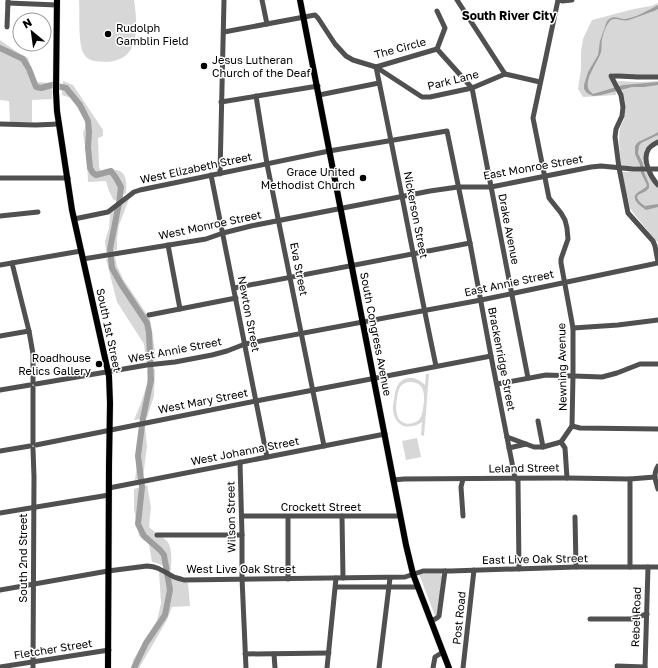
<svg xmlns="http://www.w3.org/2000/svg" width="658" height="668" font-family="'Golos Text',sans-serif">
<rect width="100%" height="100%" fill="#fff"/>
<g fill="#d7d7d7" fill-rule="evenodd">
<path d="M79,0h55c2,14 5,36 -3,49 -7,13 -23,14 -36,12 -1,0 -5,-1 -6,-2 -3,-1 -6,-6 -7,-9 -4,-14 -2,-36 -3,-50z"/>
<polygon points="658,3 658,75 627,75 612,73 608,76 616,89 616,95 583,97 578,89 581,69 581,52 583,39 592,20 634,9 651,6"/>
<polygon points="0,40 17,52 28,58 36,82 52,83 52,99 32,100 32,122 10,122 9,101 0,100"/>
<path d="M63,81l10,4 30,45v6l-5,2 1,29 2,5c5,0 12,-2 16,-2 10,2 10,15 9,23l-12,8 -5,-10 -3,-10 -18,1 -1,-22 -4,-27 4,-10 -16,-25 -9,-3z"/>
<path d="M618,81l21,1 19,-1v59c-14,9 -15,9 -13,26h-20l-4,-1v-2c-1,-11 -3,-24 -1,-35 1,-3 3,-6 4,-9 3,-15 1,-23 -6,-36z"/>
<polygon points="648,171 650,179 658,187 658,243 634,214 630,208 622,172"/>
<polygon points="129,199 119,225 117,238 117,250 106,252 105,241 109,228 110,214"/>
<polygon points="115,257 117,266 123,279 150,319 152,330 156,360 146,362 144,344 117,302 106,259"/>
<polygon points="155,369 154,396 147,418 134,420 141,403 147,384 147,370"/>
<path d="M426,374h3l-5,62 -3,-1 1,-13c-10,7 -24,7 -28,-7 -2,-5 -1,-10 0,-15 1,-10 3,-20 14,-22 7,-1 12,3 17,7zM408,382c14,-1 17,8 16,20 -1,4 -1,9 -2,12 -2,9 -13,12 -20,8 -3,-2 -5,-5 -5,-8 -2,-6 0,-22 3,-27 2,-3 5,-4 8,-5z"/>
<polygon points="145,428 147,446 143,478 135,480 139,447 139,430"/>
<polygon points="417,438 421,457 406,460 402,441"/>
<path d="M147,485l4,22 -2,20c5,5 14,10 18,14 6,8 4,20 4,29l-14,-7 -5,-1 -3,-18 -10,-8 -5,-27v-20z"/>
<polygon points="159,571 169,578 188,583 190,606 172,607 167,620 139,668 132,668 133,660 157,621 161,603"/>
<polygon points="419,574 441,574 442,577 437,615 436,616 435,616"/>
</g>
<g fill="#9e9e9e">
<path d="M658,5v4l-4,2 -25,9c-6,2 -13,-3 -18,0 -5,4 -8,14 -9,20 -1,4 0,8 -1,12 -3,10 -15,24 -13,35 0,3 3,5 5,7l30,-9 35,-3v3l-14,2h-12l-31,8 -8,1 -6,-3 -3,-4v-4l4,-13 10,-17 2,-14 7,-20c7,-7 10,-2 18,-2 10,-1 24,-9 33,-14z"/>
<path d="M658,132v3l-17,8 -2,3 -1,7 5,11 1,8 5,12v4l-3,3 -8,4 -1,2c1,4 4,6 8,9l13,-2v3l-12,3c-4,-3 -15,-10 -10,-16 3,-3 7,-4 11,-8l-1,-3 -5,-10 -1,-8 -5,-11v-8l3,-4 15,-7z"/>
</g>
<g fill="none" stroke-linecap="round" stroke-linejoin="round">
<polyline stroke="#9e9e9e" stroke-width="6" points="0,48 23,59 29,69 36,87 41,88 52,85 66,88 80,105 88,121 89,132 88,147 90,168 93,173 96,175 111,171 116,178 121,187 119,203 110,249 112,268 121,284 147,323 149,333 151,380 143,418 138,456 142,487 138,524 144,536 160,550 164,555 170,590 165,615 146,643 134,668"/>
<g stroke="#dbdbdb" stroke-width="7">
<g id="major">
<polyline points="57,0 56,92 57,111 72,210 109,376 110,403 109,465 108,668"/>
<polyline points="300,0 406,545 413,574 449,668"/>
</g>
</g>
<g stroke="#505050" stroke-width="5">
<polyline points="262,0 267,24"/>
<polyline points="457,0 505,74"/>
<polyline points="558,0 533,118 549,198 561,213 565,220 567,228 568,239 561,259 561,263 573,328 573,375 572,426 561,442 565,448 567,478"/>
<polyline points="559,0 562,1 572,0"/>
<polyline points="8,3 57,5"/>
<polyline points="7,27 8,1"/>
<polyline points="224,32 315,15 318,18 335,44 346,56 353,60 376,67 437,49 445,28 437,11"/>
<polyline points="437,49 472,88 528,378"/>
<path d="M376,67c21,100 39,200 60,299"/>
<polyline points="376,67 422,97 430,97 472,88 505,74 540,82"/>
<polyline points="658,77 638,77 618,76 611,76 621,95 623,107 622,116 616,129 615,137 619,168 628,213 653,241 655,246 658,262"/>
<polyline points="319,95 379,83"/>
<polyline points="256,96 267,164 324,446"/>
<polyline points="221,102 318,86"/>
<polyline points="0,124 36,125 59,124"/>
<path d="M658,142c-4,2 -8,4 -10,8 -6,10 3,28 10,35"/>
<polyline points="220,174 224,0"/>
<polyline points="211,175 267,457"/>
<polyline points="0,178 68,178"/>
<polyline points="0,216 38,212"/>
<polyline points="74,219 108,212 134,192 140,190 329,151 447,131 470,243 491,356 515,478 518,481 519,569"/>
<polyline points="168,245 180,309"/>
<polyline points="83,259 206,239 223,233 251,226 430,191 458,187 491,187 591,167 601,166 633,169 658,169"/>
<polyline points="12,263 29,331 33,354 33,382"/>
<polyline points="0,265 81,251"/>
<polyline points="234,288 470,243"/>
<polyline points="149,315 236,298"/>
<polyline points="573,328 618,325 658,320"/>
<polyline points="0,336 29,331"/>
<polyline points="36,384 147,365 175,362 212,355 227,351 245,344 481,300 658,263"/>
<polyline points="497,384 546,375 602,377 617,373 640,364 658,364"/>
<polyline points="0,390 30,385"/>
<polyline points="538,421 543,447"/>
<polyline points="572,426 580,428 658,429"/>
<polyline points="507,437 534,447 543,447 561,442"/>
<polyline points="33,443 33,388"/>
<polyline points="36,445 256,401 491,356"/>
<polyline points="509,448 526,444"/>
<polyline points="33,449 34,477 33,668"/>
<polyline points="0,451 30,446"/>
<polyline points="240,462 242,535 242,578 246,668"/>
<path d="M658,466c-5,9 -3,13 0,23"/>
<polyline points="463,479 461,487 463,516"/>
<polyline points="630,479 630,567"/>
<polyline points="393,480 404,479 567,478 630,479 655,477"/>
<polyline points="109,488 385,434"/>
<polyline points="0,513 109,495"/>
<polyline points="242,516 400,516"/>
<polyline points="342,516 343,578"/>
<polyline points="288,517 288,579"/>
<polyline points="575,517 576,567"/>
<polyline points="157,535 242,535"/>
<polyline points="336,587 418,587"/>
<path d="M0,590l108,-19 39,-5c14,1 16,6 27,11 3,1 7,2 10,3l221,-3 18,-6h28l125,-4h82"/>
<polyline points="590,619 631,619 647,614"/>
<polyline points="431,621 437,618 439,616 445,571"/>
<polyline points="245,654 329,653"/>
<polyline points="274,654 275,668"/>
<polyline points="617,666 645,667"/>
<polyline points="0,667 109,650"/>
<polyline points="327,668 336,578"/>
<polyline points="379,668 390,578"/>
<polyline points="433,668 435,657 443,652"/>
<polyline points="463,668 474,570"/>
<polyline points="645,668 648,567"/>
</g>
<use href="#major" stroke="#000" stroke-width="6"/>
</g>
<g fill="#000" stroke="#fff" stroke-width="1.5">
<circle cx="108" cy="34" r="4"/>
<circle cx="204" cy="66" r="4"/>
<circle cx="363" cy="178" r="4"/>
<circle cx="99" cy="364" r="4"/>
</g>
<g text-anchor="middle" stroke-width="3" stroke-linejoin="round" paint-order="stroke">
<g font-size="11" fill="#000" stroke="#fff" text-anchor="start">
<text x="116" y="32">Rudolph<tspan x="116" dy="13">Gamblin Field</tspan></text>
<text x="212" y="64">Jesus Lutheran<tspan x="212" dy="13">Church of the Deaf</tspan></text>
<text x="355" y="176" text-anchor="end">Grace United<tspan x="355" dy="13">Methodist Church</tspan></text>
<text x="91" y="362" text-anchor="end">Roadhouse<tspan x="91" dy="13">Relics Gallery</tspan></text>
</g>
<g font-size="11" fill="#000" stroke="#fff">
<text transform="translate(400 48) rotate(-15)" y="4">The Circle</text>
<text transform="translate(453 80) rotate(-14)" y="4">Park Lane</text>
<text transform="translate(533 167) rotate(-10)" y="4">East Monroe Street</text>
<text transform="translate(196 168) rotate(-12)" y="4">West Elizabeth Street</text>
<text transform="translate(416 215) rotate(79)" y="4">Nickerson Street</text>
<text transform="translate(210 225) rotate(-12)" y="4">West Monroe Street</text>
<text transform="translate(509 229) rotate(79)" y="4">Drake Avenue</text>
<text transform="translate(299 269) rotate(79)" y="4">Eva Street</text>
<text transform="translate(509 283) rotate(-12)" y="4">East Annie Street</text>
<text transform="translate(249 314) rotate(79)" y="4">Newton Street</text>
<text transform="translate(109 330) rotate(78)" y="4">South 1st Street</text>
<text transform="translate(376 334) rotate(79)" y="4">South Congress Avenue</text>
<text transform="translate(175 350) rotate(-11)" y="4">West Annie Street</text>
<text transform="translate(502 359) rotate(79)" y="4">Brackenridge Street</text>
<text transform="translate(562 367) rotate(-91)" y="4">Newning Avenue</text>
<text transform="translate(203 401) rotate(-11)" y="4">West Mary Street</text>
<text transform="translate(245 451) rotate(-11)" y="4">West Johanna Street</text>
<text transform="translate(524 468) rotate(-1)" y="4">Leland Street</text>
<text x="321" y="511">Crockett Street</text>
<text transform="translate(231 517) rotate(-91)" y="4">Wilson Street</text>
<text transform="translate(23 558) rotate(-90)" y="4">South 2nd Street</text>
<text transform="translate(535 559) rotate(-1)" y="4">East Live Oak Street</text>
<text x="241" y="573">West Live Oak Street</text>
<text transform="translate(636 617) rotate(-88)" y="4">Rebel Road</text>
<text transform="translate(459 618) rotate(-84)" y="4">Post Road</text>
<text transform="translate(53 649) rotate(-9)" y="4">Fletcher Street</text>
</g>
<g font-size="12" font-weight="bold" fill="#000" stroke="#fff">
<text x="509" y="20">South River City</text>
</g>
</g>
<g transform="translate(32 32) rotate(331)"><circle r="19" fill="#ffffff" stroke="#999999"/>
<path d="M0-3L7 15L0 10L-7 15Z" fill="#000000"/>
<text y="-6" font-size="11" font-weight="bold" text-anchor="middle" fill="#000000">N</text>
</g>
</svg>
